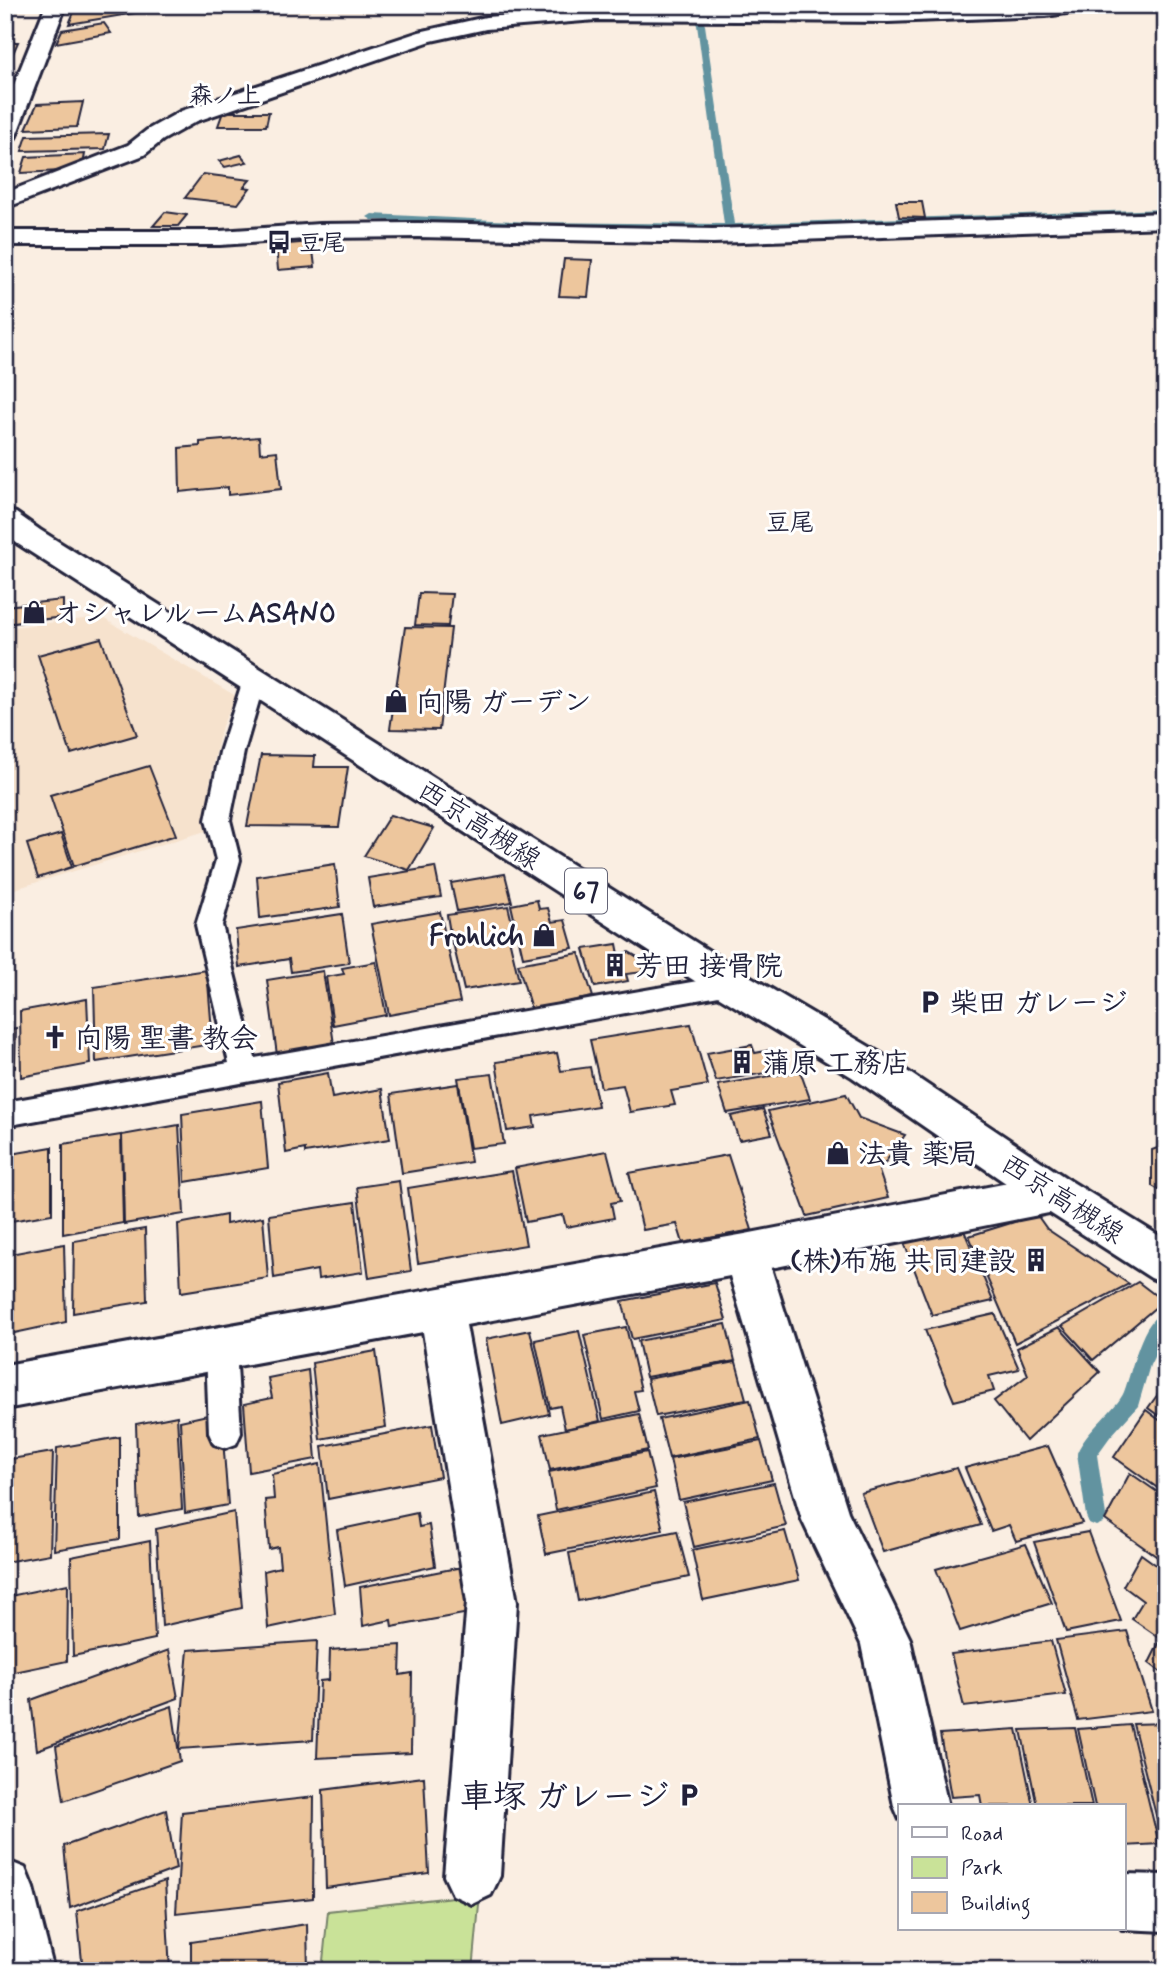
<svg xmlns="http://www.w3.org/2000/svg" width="1171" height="1976" font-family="Mynerve,'Klee One',sans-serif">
<rect width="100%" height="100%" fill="#faeee2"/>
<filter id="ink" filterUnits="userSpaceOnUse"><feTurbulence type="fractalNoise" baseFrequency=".0143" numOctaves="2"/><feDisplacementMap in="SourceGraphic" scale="14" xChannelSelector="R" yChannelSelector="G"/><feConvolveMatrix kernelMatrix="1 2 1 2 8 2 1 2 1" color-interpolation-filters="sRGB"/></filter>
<g filter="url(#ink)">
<polygon fill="#f6e2cd" points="101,617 236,696 222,726 212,769 206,816 209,830 5,892 5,628"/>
<polygon fill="#c9e298" stroke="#76826a" stroke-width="2" points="480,1894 473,1971 322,1971 328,1911"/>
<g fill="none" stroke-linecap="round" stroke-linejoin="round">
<g fill="#6293a0" fill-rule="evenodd">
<polygon points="683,5 691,5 705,25 734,224 1166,209 1166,215 729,230 532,228 372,220 367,217 372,214 532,222 724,224 697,25"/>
<path d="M1166,1310v23l-16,32 -12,41 -28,31 -13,18 9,61 -3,7 -7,3 -7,-3 -3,-7 -9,-63c10,-24 40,-44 47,-61 9,-23 17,-73 42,-82z"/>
</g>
</g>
<g fill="#edc69d" stroke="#22223b" stroke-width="2">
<polygon points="77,5 183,5 69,24"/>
<polygon points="104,23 111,33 56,43 62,30"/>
<polygon points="5,42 18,42 11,58 5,58"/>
<polygon points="83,102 77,127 26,129 37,104"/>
<polygon points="223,112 269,112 266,126 218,126"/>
<polygon points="109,134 105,149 22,151 27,136"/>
<polygon points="85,154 82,170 21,173 26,157"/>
<polygon points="241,155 247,162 225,167 219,161"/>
<polygon points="203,174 250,180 244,187 250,188 238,204 185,198"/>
<polygon points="896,202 922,202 925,218 899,217"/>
<polygon points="165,212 187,215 178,226 153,226"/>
<polygon points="312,242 315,267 278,270 276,245"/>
<polygon points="564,259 592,260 588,297 559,296"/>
<polygon points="259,437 260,453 277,451 281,489 228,495 228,487 180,492 179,448 200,446 200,442"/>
<polygon points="419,593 452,594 448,626 415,625"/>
<polygon points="63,600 63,617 5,624 5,606"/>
<polygon points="405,627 451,628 439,730 390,729"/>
<polygon points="101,638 137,735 71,754 38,655"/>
<polygon points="261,755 315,756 314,767 348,767 339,827 247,826"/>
<polygon points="149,766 176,835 74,866 50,795"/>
<polygon points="390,815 434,828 409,870 364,856"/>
<polygon points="61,834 72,867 38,878 27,844"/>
<polygon points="335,864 340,907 260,918 257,876"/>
<polygon points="435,867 441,897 373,907 368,878"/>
<polygon points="505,874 512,902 457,911 451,883"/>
<polygon points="537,900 539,909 548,908 552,922 565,920 573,948 523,957 511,905"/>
<polygon points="508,906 515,935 452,945 447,915"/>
<polygon points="440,912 460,1002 389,1015 371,924"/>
<polygon points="342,914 349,963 291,972 289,959 239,967 236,930"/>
<polygon points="509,938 519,981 464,990 454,947"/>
<polygon points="617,944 619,954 629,952 639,958 644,972 626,974 628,981 595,987 584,949"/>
<polygon points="579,953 593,997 531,1009 518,964"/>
<polygon points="376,962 386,1015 333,1025 326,977 344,974 342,968"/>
<polygon points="207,970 213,1044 96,1062 94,987"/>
<polygon points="323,971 334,1044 277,1055 267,980"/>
<polygon points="87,999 90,1064 21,1077 20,1011"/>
<polygon points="691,1024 708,1085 671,1091 675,1105 630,1112 623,1085 601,1088 590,1040"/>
<polygon points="16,1028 15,1068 5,1070 5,1030"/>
<polygon points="752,1045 755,1053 771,1050 778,1071 716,1081 707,1053"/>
<polygon points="557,1053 561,1071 590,1067 598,1106 533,1116 535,1127 507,1131 496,1062"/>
<polygon points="800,1071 810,1099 727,1113 718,1085"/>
<polygon points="328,1073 332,1098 382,1089 390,1139 305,1153 305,1149 286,1153 278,1082"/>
<polygon points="492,1074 504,1144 470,1148 458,1078"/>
<polygon points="458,1084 471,1162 402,1173 391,1094"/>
<polygon points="846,1094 859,1118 905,1135 879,1171 888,1198 807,1216 768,1111"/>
<polygon points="262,1101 268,1168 185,1182 182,1114"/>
<polygon points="763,1109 772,1134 739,1140 731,1116"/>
<polygon points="179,1125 184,1214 124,1224 122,1135"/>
<polygon points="121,1135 123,1223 63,1234 63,1144"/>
<polygon points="1166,1145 1166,1194 1152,1186 1152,1150"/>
<polygon points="52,1147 52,1214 5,1222 5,1155"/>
<polygon points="607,1151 620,1201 611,1203 614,1218 566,1227 563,1215 526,1222 515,1168"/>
<polygon points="728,1155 752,1230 683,1243 677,1224 643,1230 629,1173"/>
<polygon points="512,1171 526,1245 418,1263 408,1188"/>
<polygon points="399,1181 411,1271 369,1278 357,1187"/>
<polygon points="355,1202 363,1272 318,1279 317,1270 274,1278 269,1215"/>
<polygon points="226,1215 226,1224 263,1217 268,1278 181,1292 178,1224"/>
<polygon points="1037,1215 1047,1229 1129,1284 1015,1343 969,1236"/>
<polygon points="963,1228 993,1301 932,1315 903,1240"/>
<polygon points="145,1229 147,1301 73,1313 74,1241"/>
<polygon points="64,1244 66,1322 10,1334 10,1254"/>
<polygon points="1138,1282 1163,1301 1093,1360 1062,1326"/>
<polygon points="715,1283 726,1320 632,1339 622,1301"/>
<polygon points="995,1314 1019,1369 989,1376 994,1391 954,1401 925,1330"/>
<polygon points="726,1324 735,1361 646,1377 638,1341"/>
<polygon points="626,1327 641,1390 634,1391 639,1411 603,1419 584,1335"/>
<polygon points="1059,1327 1100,1372 1026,1441 994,1401 1028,1375 1017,1348"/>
<polygon points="530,1330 549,1414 502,1425 486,1339"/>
<polygon points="579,1331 600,1421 565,1429 560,1406 550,1408 535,1340"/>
<polygon points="376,1351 386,1427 320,1439 312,1363"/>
<polygon points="736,1362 746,1399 656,1416 647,1379"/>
<polygon points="308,1370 316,1459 249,1472 244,1404 272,1398 268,1378"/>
<polygon points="1166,1383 1166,1421 1148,1408"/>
<polygon points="750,1400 760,1439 669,1458 659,1419"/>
<polygon points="1146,1410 1166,1425 1166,1494 1114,1457"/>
<polygon points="221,1412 228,1505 185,1513 180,1421"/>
<polygon points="639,1414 648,1450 550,1470 542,1434"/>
<polygon points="177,1416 182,1509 139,1517 136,1424"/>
<polygon points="432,1425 440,1477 328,1499 322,1446"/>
<polygon points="120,1437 120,1539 54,1550 57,1448"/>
<polygon points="761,1441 772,1480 679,1500 670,1459"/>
<polygon points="1048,1446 1082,1523 1016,1541 1009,1525 991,1531 965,1468"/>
<polygon points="53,1452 50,1554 5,1562 5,1460"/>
<polygon points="647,1452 656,1488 556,1510 549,1472"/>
<polygon points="320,1464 335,1614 268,1628 264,1571 280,1567 278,1547 269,1549 265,1500 274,1499 272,1474"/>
<polygon points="957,1468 981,1525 883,1552 861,1493"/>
<polygon points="1130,1473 1166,1498 1166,1563 1105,1520"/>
<polygon points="774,1483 786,1526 694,1547 683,1502"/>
<polygon points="654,1492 663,1530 546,1554 538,1516"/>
<polygon points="234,1512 242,1608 162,1626 156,1529"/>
<polygon points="417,1513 419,1527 429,1525 435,1566 345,1586 337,1530"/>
<polygon points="677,1531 689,1577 578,1601 569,1553"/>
<polygon points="785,1531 799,1580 703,1600 692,1550"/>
<polygon points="1088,1532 1121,1621 1066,1632 1034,1542"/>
<polygon points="150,1541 155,1639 73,1656 71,1557"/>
<polygon points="1026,1544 1052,1603 960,1631 936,1569"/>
<polygon points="1141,1554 1166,1572 1166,1676 1149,1663 1161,1639 1132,1619 1143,1601 1123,1586"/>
<polygon points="462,1567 469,1613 392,1627 391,1620 363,1626 360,1587"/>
<polygon points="68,1584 67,1661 5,1674 5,1597"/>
<polygon points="1127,1631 1152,1711 1078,1720 1056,1640"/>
<polygon points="317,1641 313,1740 179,1749 188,1650"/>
<polygon points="1051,1641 1066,1695 964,1707 951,1654"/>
<polygon points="401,1645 400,1675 412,1673 411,1753 317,1758 320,1681 329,1680 330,1650"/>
<polygon points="169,1650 178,1698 37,1750 31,1700"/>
<polygon points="172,1706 180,1761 64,1801 56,1746"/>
<polygon points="1166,1723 1166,1855 1133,1724"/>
<polygon points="1130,1725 1159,1844 1124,1846 1124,1806 1095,1806 1078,1729"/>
<polygon points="1075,1728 1092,1806 1037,1806 1021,1730"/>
<polygon points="1017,1729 1033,1806 982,1806 980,1795 951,1797 940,1734"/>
<polygon points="424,1777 429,1873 326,1888 323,1790"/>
<polygon points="314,1797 313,1898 176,1913 182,1812"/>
<polygon points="166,1810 176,1869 70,1908 64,1846"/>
<polygon points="165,1881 170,1971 83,1971 77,1911"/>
<polygon points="307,1924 308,1971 191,1971 191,1942"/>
<polygon points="1075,1966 1118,1966 1119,1971 1076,1971"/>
</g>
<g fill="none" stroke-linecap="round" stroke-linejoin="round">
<g stroke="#22223b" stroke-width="6">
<g id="lane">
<polygon points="254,672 262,675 265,680 244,752 230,820 240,860 222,925 255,1058 732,975 741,978 745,985 741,992 5,1126 5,1102 229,1063 196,925 216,860 206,820 220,752 243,680 246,675"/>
<polygon points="221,1335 232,1339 236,1349 241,1433 236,1444 225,1448 214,1444 209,1433 206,1349 210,1339"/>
</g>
</g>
<g stroke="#22223b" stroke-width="6">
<g id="street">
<polygon points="1011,5 1090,5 1080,11 1046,16 888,22 596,20 486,29 431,41 197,121 163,140 144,155 5,208 5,193 128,145 147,130 181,111 419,32 486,17 596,8 888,10"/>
<polygon points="1151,5 1166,5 1166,12 1154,9"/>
<polygon points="1166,213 1166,227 713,243 418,237 319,238 220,245 5,245 5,231 220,231 319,224 418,223 713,229"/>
<polygon points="1054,1174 1069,1180 1075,1193 1069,1206 1054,1212 771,1268 848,1512 910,1639 948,1806 900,1806 900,1820 894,1806 861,1644 802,1520 730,1276 466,1325 517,1602 500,1876 491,1895 472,1904 453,1895 444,1876 467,1602 423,1332 5,1409 5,1365 745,1234"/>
<polygon points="5,1860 25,1868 33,1888 54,1971 5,1971"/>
<polygon points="1124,1874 1166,1875 1166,1931 1122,1929 1124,1929"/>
</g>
</g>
<g stroke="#22223b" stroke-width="6">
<g id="primary">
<polygon points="46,5 66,5 16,136 13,141 5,143 5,107"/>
<polygon points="5,510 16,513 40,530 746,974 880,1053 1069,1180 1166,1240 1166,1284 1151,1278 1039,1206 852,1077 718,996 18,544 5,534"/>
</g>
</g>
<use href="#lane" fill="#fff" fill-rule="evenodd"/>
<use href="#street" fill="#fff" fill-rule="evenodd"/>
<use href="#primary" fill="#fff" fill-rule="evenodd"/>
</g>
</g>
<defs>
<g id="bus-bare" transform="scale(1.89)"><path d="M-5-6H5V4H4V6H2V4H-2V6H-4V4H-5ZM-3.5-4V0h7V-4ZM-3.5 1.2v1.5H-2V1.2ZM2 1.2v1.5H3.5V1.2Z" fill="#22223b" stroke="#fff" stroke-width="2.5" paint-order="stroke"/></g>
<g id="shop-bare" transform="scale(1.89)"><path d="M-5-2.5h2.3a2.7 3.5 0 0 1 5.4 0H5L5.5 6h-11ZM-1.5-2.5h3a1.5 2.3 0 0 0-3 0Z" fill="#22223b" stroke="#fff" stroke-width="2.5" paint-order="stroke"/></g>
<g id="building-bare" transform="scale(1.89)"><path d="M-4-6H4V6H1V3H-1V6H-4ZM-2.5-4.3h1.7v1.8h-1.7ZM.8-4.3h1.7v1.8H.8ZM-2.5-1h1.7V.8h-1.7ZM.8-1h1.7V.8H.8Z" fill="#22223b" stroke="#fff" stroke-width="2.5" paint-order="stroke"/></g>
<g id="parking-bare" transform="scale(1.89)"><path d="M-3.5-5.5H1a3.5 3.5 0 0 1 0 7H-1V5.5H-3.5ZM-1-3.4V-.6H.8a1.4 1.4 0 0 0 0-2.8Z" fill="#22223b" stroke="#fff" stroke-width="2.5" paint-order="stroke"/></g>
<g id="church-bare" transform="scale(1.89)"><path d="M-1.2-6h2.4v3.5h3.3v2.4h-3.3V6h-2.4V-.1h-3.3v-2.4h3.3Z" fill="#22223b" stroke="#fff" stroke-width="2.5" paint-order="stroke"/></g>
</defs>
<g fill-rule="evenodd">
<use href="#bus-bare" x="279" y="242"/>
<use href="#shop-bare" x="34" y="612"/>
<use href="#shop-bare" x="396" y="701"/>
<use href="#shop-bare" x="544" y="935"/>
<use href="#building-bare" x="615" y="965"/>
<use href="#parking-bare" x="930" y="1002"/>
<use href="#church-bare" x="55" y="1037"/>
<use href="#building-bare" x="742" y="1062"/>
<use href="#shop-bare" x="838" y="1153"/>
<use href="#building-bare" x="1036" y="1260"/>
<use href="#parking-bare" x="689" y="1795"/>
</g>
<g text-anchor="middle" stroke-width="6" stroke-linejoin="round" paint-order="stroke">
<g font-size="23" font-weight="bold" fill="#22223b" stroke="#fff" text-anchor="start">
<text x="299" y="250">豆尾</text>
</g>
<g font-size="24" font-weight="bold" fill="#22223b" stroke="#fff">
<text x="225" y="103">森ノ上</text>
<text x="790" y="530">豆尾</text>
</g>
<rect fill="#fff" stroke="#646476" stroke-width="2" x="565" y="868.5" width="42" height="45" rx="5"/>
<g font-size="26" font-weight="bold" fill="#22223b">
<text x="586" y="900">67</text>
</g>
<g font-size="28" font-weight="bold" fill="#22223b" stroke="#fff" text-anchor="start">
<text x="54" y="622">オシャレルームASANO</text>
<text x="416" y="711">向陽 ガーデン</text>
<text x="524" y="945" text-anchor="end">Frohlich</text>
<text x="635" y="975">芳田 接骨院</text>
<text x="950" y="1012">柴田 ガレージ</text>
<text x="75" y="1047">向陽 聖書 教会</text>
<text x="762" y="1072">蒲原 工務店</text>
<text x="858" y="1163">法貴 薬局</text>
<text x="1016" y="1270" text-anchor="end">(株)布施 共同建設</text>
</g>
<g font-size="28" fill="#22223b" stroke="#fff">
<text transform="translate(480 824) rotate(33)" y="10">西京高槻線</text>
<text transform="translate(1063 1198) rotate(33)" y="10">西京高槻線</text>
</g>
<g font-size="33" font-weight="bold" fill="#22223b" stroke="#fff" text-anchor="end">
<text x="669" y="1807">車塚 ガレージ</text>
</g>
</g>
<rect width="1171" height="1976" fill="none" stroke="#fff" stroke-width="28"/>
<rect x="14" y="14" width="1143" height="1948" fill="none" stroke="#22223b" stroke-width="2.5" filter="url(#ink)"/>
<rect x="898" y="1804" width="228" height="126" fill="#ffffff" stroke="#a7a7b1" stroke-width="2"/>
<rect x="912" y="1827" width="35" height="10" fill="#ffffff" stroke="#a7a7b1" stroke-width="2"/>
<text x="961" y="1840" font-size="21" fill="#22223b">Road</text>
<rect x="912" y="1857" width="35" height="21" fill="#c9e298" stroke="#a7a7b1" stroke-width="2"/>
<text x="961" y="1874" font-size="21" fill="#22223b">Park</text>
<rect x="912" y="1892" width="35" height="21" fill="#edc69d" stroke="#a7a7b1" stroke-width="2"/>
<text x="961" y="1910" font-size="21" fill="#22223b">Building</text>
</svg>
